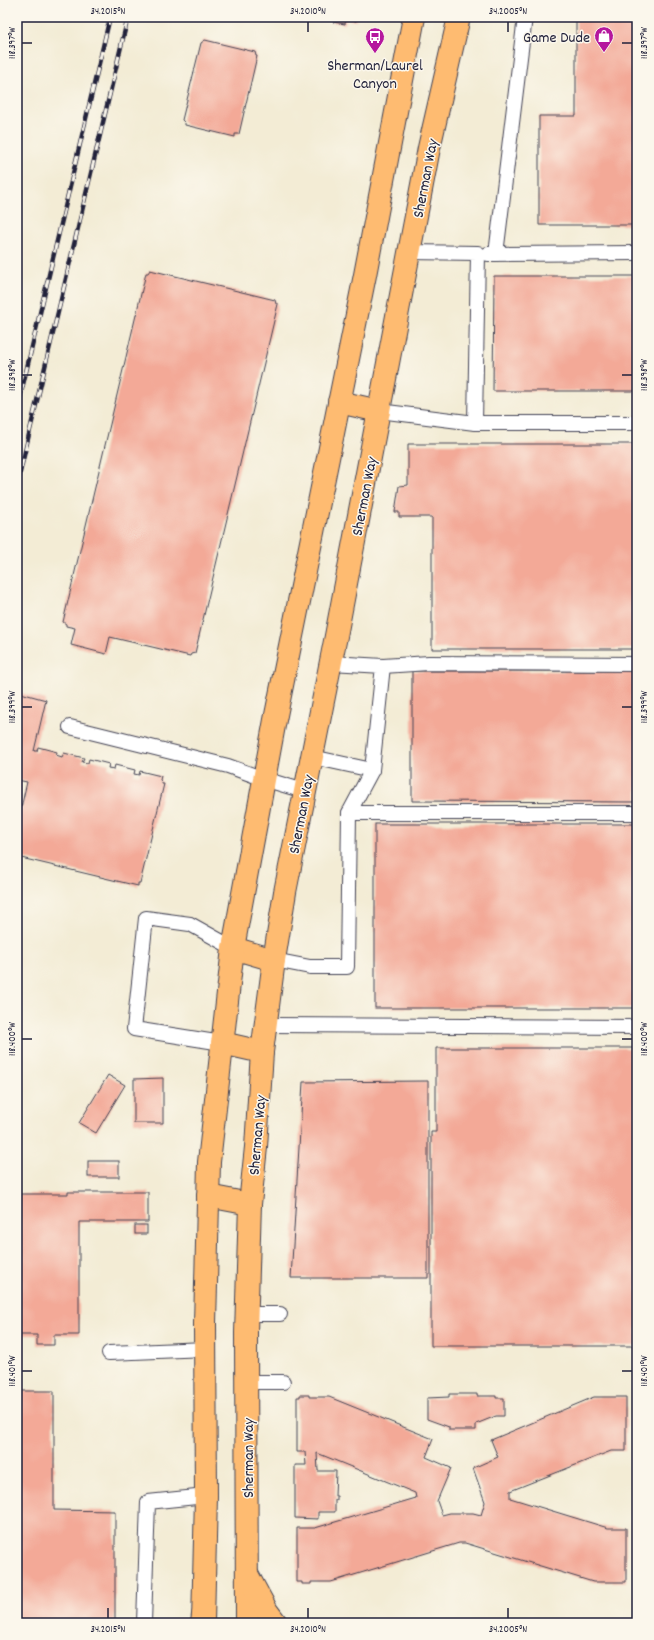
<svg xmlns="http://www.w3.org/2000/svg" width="654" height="1640" font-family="Dekko,sans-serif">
<rect width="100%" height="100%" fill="#fbf7ec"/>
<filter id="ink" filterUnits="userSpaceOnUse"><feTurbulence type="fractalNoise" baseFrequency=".025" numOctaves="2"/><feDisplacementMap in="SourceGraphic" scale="8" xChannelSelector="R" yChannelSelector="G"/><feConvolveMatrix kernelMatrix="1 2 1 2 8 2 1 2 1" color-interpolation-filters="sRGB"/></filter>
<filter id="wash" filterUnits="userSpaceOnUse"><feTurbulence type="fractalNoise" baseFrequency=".012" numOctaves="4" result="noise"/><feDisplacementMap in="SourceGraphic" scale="16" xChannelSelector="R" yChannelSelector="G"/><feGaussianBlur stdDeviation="0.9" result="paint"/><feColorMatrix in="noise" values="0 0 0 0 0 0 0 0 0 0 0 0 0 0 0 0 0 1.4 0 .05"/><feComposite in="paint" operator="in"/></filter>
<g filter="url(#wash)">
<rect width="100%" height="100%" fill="#f3ecd5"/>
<g id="blocks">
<g fill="#f3a997">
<polygon points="334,17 357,17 356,21 346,19 345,24 333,22"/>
<polygon points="576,17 637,17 637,225 539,225 539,116 576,116"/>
<polygon points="205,40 255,52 256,56 257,56 239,134 235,134 235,137 185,125 185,123 182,120 201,43"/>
<polygon points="150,270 275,300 276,304 278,304 195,653 191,654 190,656 110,637 106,654 71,645 75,628 66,626 66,624 63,622 146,273 148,273"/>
<polygon points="494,276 637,276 637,391 493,391"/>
<polygon points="408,444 637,444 637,649 432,649 432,517 399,517 399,512 395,512 399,486 408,485"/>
<polygon points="412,671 637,671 637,802 412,801"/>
<polygon points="17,692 46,700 34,751 37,751 38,747 57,752 56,755 62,757 64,753 84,758 82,762 88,763 89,759 109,764 108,768 114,769 115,765 135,770 134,774 139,775 140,771 161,776 160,780 162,782 162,784 164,784 140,883 138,883 138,886 17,857 17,825 27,782 17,780"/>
<rect x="375" y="824" width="262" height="184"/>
<polygon points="436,1048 637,1048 637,1346 431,1346 431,1132 436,1132"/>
<polygon points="108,1075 125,1085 96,1133 79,1123"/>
<polygon points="163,1078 163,1123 134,1123 134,1079"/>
<polygon points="428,1081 428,1278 291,1278 303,1082"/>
<rect x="88" y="1161" width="31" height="16"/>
<polygon points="68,1192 148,1192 148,1222 79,1222 79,1335 54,1335 54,1345 37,1345 37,1335 17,1335 17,1194 68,1194"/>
<rect x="135" y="1225" width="12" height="9"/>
<polygon points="17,1391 54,1391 54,1510 115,1511 115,1623 17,1623"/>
<polygon points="449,1394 477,1394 477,1396 496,1396 496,1398 504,1398 504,1416 496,1416 476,1424 476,1430 449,1430 449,1427 427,1419 427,1398 449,1397"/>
<polygon points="300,1395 309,1395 309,1397 329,1397 433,1439 426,1457 451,1468 437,1501 442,1515 450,1513 473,1513 481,1515 485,1502 473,1468 498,1457 491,1440 594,1397 626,1397 626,1451 611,1451 510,1491 510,1498 608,1528 626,1528 626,1582 593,1582 465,1543 459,1543 331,1582 311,1582 311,1584 302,1584 302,1582 297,1582 297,1528 315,1528 416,1498 415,1493 317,1453 318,1471 336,1471 335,1496 337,1496 337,1500 335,1500 335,1512 318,1512 318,1519 295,1518 295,1465 306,1465 305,1452 297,1452 297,1397 300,1397"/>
</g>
</g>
</g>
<g filter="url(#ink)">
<use href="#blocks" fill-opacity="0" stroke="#414052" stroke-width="1"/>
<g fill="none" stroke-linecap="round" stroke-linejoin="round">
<g stroke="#414052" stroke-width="16">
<g id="service">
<polyline points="409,252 478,253 475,423"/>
<polyline points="488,254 637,253"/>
<polyline points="496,254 525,17"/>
<polyline points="379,411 475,423 637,423"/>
<polyline points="383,666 429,663 637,664"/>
<polyline points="70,727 228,766 264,779 304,791"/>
<polyline points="312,757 372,770"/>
<polyline points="349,813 637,813"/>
<polyline points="274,960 310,967 347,967 349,813 372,770 383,666 331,663"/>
<polyline points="266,1025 637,1027"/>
<polyline points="222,1043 134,1029 146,918 190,924 233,948"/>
<polyline points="247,1314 280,1314"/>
<polyline points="109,1353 206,1349"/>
<polyline points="246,1382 283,1382"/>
<polyline points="144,1623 148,1502 206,1496"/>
</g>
</g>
<g stroke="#414052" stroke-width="24">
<g id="primary">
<polyline points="339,402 379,411"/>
<polyline points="233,948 274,960"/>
<polyline points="222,1043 262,1052"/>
<polyline points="208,1196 250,1204"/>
<polyline points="203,1623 206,1496 205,1324 209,1162 233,948 275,720 365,275 414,17"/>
<polyline points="247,1623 246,1333 250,1204 256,1147 262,1052 274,960 285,892 336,636 429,148 459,17"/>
</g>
</g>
<g stroke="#414052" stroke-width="24">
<g id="motorway">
<polyline points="247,1574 267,1611 276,1623"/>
<polyline points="202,1623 203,1615"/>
</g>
</g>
<use href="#service" stroke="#fff" stroke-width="14"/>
<use href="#primary" stroke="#febb71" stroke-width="22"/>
<use href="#motorway" stroke="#febb71" stroke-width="22"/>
<g stroke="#22223b" stroke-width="4.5">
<g id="rail">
<polyline points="17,410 110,17"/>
<polyline points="17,485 128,17"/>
</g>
</g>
<use href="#rail" stroke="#fbf7ec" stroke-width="3" stroke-dasharray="9" stroke-linecap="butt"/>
</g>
</g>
<path fill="none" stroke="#22223b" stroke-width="1.5" d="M108,22v10M308,22v10M508,22v10M22,43h10M622,43h10M22,375h10M622,375h10M22,707h10M622,707h10M22,1039h10M622,1039h10M22,1371h10M622,1371h10M108,1608v10M308,1608v10M508,1608v10"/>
<defs>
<g id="shop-pin" transform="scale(1)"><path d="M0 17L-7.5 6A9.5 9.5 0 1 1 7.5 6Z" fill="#b5179e" stroke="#fbf7ec"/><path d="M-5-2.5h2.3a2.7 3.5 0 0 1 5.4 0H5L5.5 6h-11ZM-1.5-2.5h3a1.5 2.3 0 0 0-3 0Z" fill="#fff"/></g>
<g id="bus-pin" transform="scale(1)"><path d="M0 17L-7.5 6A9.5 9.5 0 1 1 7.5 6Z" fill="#b5179e" stroke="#fbf7ec"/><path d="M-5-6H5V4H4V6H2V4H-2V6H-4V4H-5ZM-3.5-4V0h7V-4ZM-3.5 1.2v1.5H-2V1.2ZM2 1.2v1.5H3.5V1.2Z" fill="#fff"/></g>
</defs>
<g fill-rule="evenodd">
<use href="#shop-pin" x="604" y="36"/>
<use href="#bus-pin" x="375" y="37"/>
</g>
<g text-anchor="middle" stroke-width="3" stroke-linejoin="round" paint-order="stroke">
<g font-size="16" fill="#22223b" stroke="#fbf7ec" text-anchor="end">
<text x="590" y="42">Game Dude</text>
<text x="375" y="70" text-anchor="middle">Sherman/Laurel<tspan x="375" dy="18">Canyon</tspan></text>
</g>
<g font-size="16" fill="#22223b" stroke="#fbf7ec">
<text transform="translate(424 178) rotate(-79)" y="6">Sherman Way</text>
<text transform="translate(363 496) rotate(-79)" y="6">Sherman Way</text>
<text transform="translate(300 814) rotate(-79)" y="6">Sherman Way</text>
<text transform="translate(256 1135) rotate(-85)" y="6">Sherman Way</text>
<text transform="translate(247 1458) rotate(-90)" y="6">Sherman Way</text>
</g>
</g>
<rect width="654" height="1640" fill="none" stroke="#fbf7ec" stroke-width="44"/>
<rect x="22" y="22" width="610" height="1596" fill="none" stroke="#22223b" stroke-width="1.5"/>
<g font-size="10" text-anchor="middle" fill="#22223b">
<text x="108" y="14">34.2015°N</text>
<text x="308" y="14">34.2010°N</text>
<text x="508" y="14">34.2005°N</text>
<text transform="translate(643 43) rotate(-90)" y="4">118.397°W</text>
<text transform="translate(11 43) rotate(-90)" y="4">118.397°W</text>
<text transform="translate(643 375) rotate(-90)" y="4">118.398°W</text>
<text transform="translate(11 375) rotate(-90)" y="4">118.398°W</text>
<text transform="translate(643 707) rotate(-90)" y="4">118.399°W</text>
<text transform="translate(11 707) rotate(-90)" y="4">118.399°W</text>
<text transform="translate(643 1039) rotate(-90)" y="4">118.400°W</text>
<text transform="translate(11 1039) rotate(-90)" y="4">118.400°W</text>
<text transform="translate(643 1371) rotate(-90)" y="4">118.401°W</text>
<text transform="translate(11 1371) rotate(-90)" y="4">118.401°W</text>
<text x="108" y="1632">34.2015°N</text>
<text x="308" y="1632">34.2010°N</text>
<text x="508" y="1632">34.2005°N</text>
</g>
</svg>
